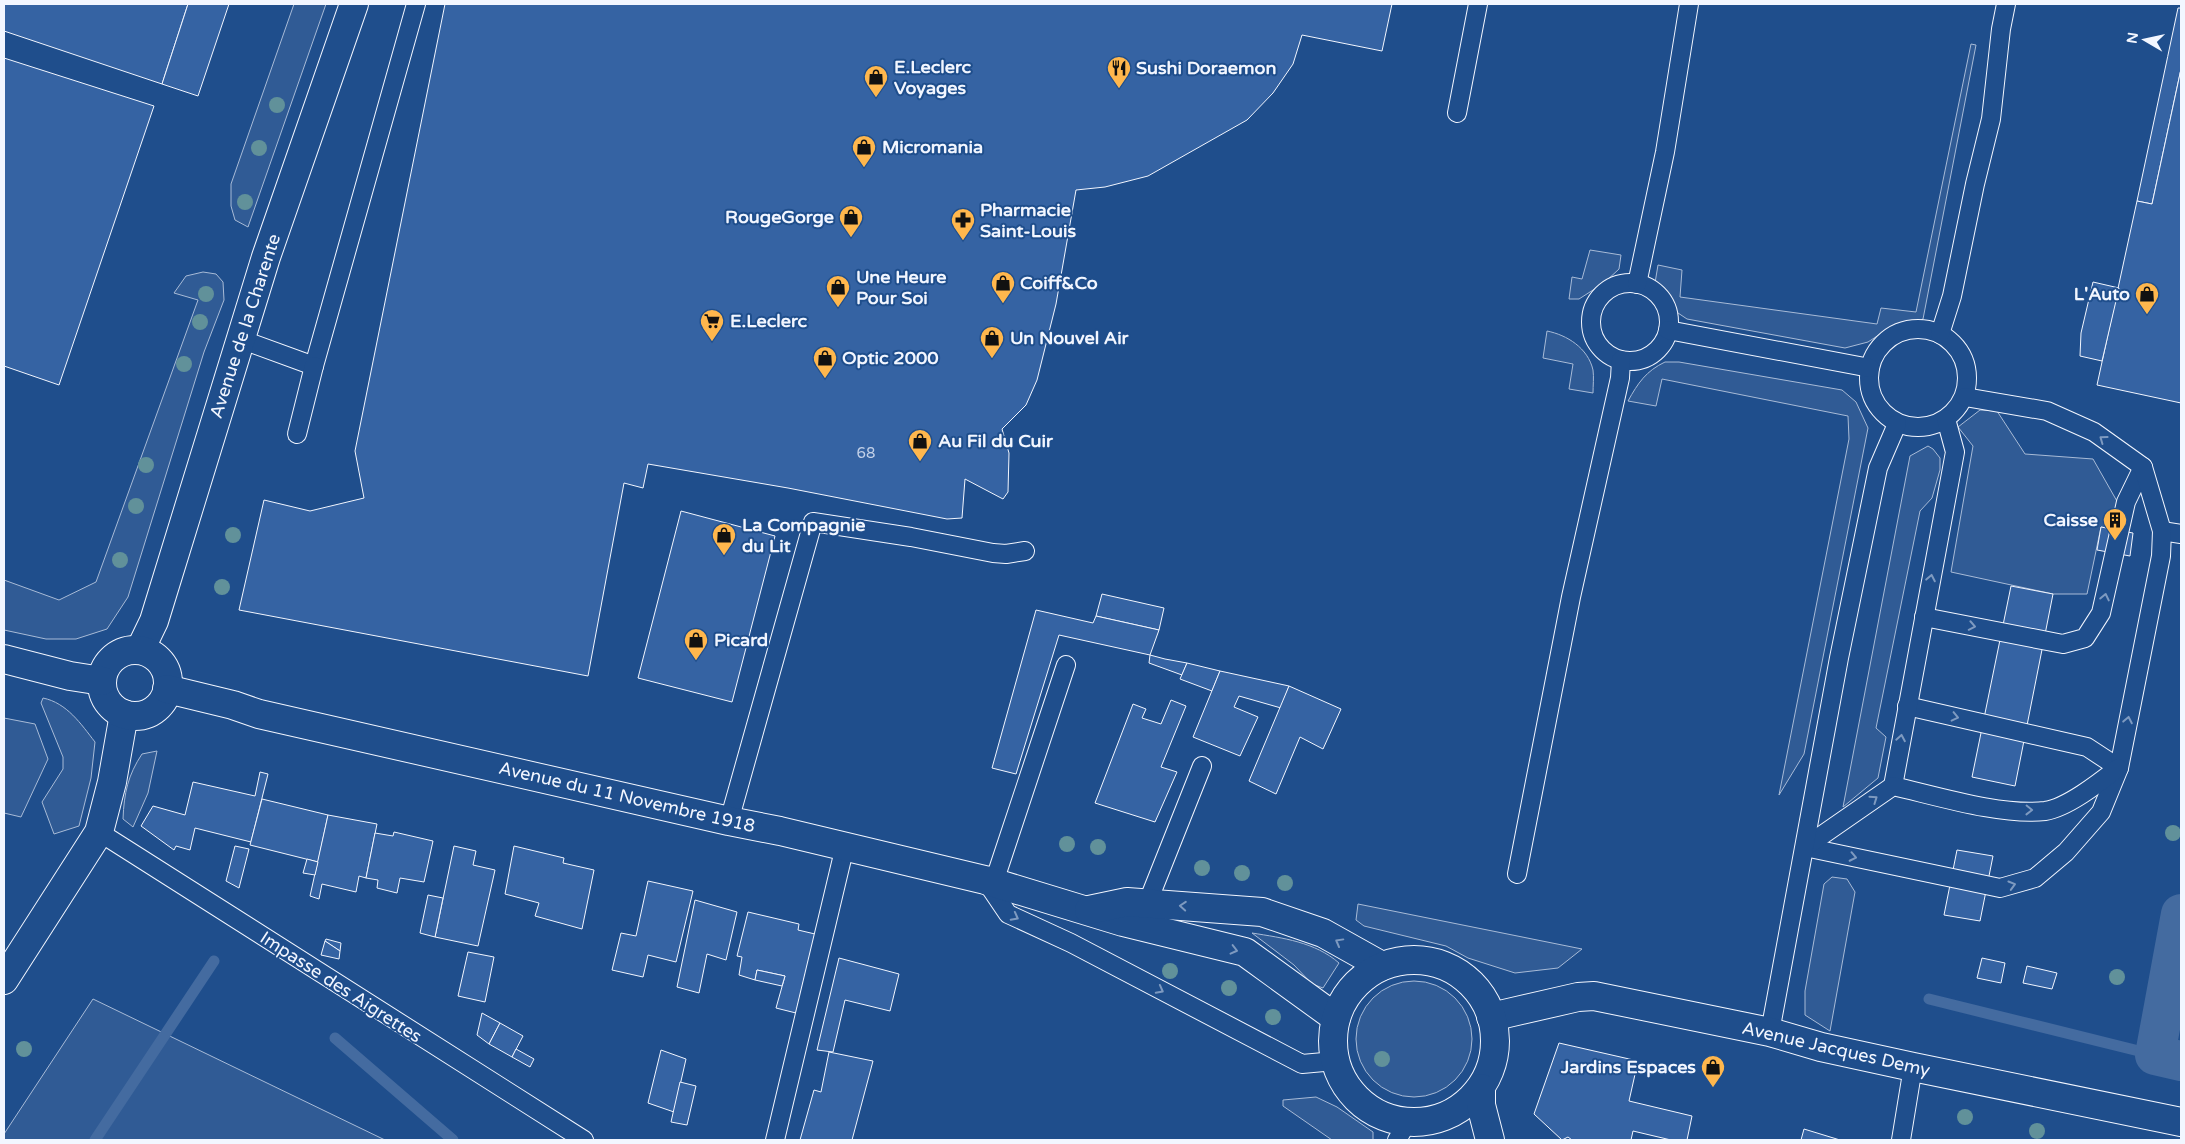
<svg xmlns="http://www.w3.org/2000/svg" width="2185" height="1144" font-family="'Varela Round',sans-serif">
<rect width="100%" height="100%" fill="#1f4e8c"/>
<g fill="#305b95" stroke="#a8bbd7">
<polygon points="294,4 326,4 248,227 235,220 231,206 231,184"/>
<polygon points="1971,44 1976,45 1923,319 1912,325 1888,329 1868,342 1845,348 1687,319 1675,311 1655,283 1658,265 1682,270 1680,297 1877,324 1881,308 1916,312"/>
<polygon points="1590,250 1621,255 1619,269 1604,283 1579,299 1569,299 1572,277 1582,279"/>
<polygon points="203,272 216,274 223,282 224,300 204,352 128,597 107,629 76,639 46,639 4,630 4,580 59,600 96,582 198,300 174,293 186,276"/>
<path d="M1547,331c20,4 41,17 46,39 1,7 0,16 0,23l-24,-4 4,-25 -30,-6z"/>
<path d="M1665,362h14l163,28 14,12 12,26 -64,326 -25,41 70,-356 -1,-23 -186,-37 -6,27 -28,-5c10,-18 18,-30 37,-39z"/>
<polygon points="1980,410 1997,411 2025,454 2093,459 2118,503 2114,529 2101,527 2087,594 2053,594 1951,572 1973,446 1958,427"/>
<polygon points="1928,446 1933,449 1940,458 1940,470 1932,498 1920,511 1876,728 1886,737 1878,778 1843,807 1910,456"/>
<path d="M43,698c24,5 38,26 52,44l-4,36 -12,48 -25,8 -12,-32 21,-33v-12l-22,-54z"/>
<polygon points="4,718 35,724 48,759 21,817 4,813"/>
<path d="M157,751l-9,42 -15,34 -10,-8c1,-26 5,-44 19,-65z"/>
<polygon points="1832,877 1847,879 1855,892 1830,1031 1805,1015 1805,991 1824,884"/>
<polygon points="1358,904 1582,949 1558,968 1515,973 1468,958 1446,946 1364,926 1356,920"/>
<path d="M1252,933c31,5 63,9 87,30l-16,25 -11,-4 -18,-19z"/>
<circle cx="1414" cy="1039" r="58"/>
<polygon points="93,999 385,1140 4,1140 4,1134"/>
<polygon points="1316,1097 1337,1107 1373,1132 1373,1140 1332,1140 1283,1106 1283,1100"/>
</g>
<g fill="none" stroke-linecap="round" stroke-linejoin="round">
<g stroke="#446ba0" stroke-width="11">
<polyline points="1929,999 2155,1055"/>
<polyline points="335,1038 453,1140"/>
<polyline points="95,1140 214,961"/>
</g>
<polyline stroke="#446ba0" stroke-width="40" points="2181,914 2155,1055 2181,1061"/>
</g>
<g fill="#3563a3" stroke="#f2f6ff">
<polygon points="4,4 188,4 162,84 4,31"/>
<polygon points="188,4 229,4 198,96 162,84"/>
<polygon points="445,4 1392,4 1382,51 1302,35 1293,64 1273,93 1247,120 1148,176 1105,187 1076,190 1056,304 1037,380 1026,405 1002,429 1009,453 1008,492 1003,499 965,479 962,518 947,519 788,488 648,464 643,488 624,483 588,676 239,610 264,500 310,511 364,498 355,451"/>
<polygon points="2178,8 2181,8 2181,69 2152,204 2137,201"/>
<polygon points="4,58 154,106 59,385 4,366"/>
<polygon points="2181,69 2181,403 2097,385 2137,201 2152,204"/>
<polygon points="2093,282 2119,288 2102,361 2080,356 2081,333"/>
<polygon points="681,511 775,536 732,702 638,678"/>
<polygon points="2101,527 2133,533 2130,556 2097,550"/>
<polygon points="2011,586 2053,594 2015,786 1972,777"/>
<polygon points="1102,594 1164,608 1159,630 1096,616"/>
<polygon points="1036,610 1093,623 1096,616 1159,630 1150,655 1059,635 1016,774 992,768"/>
<polygon points="1150,655 1165,659 1187,663 1182,675 1149,663"/>
<polygon points="1187,663 1220,671 1212,691 1180,679"/>
<polygon points="1220,671 1289,686 1281,708 1239,696 1234,707 1258,717 1240,756 1193,737"/>
<polygon points="1289,686 1341,709 1323,749 1300,737 1276,794 1249,781"/>
<polygon points="1171,700 1186,706 1161,767 1177,772 1155,822 1095,803 1133,704 1146,709 1142,718 1161,724"/>
<polygon points="260,772 268,774 251,842 195,828 190,850 176,846 174,850 141,826 153,806 185,815 193,782 255,796"/>
<polygon points="262,799 328,815 318,862 250,845"/>
<polygon points="328,815 377,824 366,878 359,876 356,892 322,884 319,899 310,896"/>
<polygon points="394,832 433,841 424,882 400,878 397,893 377,888 378,880 366,878 375,833 393,836"/>
<polygon points="235,846 249,849 239,888 226,881"/>
<polygon points="454,846 476,851 473,865 495,870 478,946 435,937"/>
<polygon points="514,846 564,858 563,863 594,870 582,929 535,916 539,903 505,894"/>
<polygon points="1957,850 1993,856 1980,921 1944,915"/>
<polygon points="307,859 318,862 315,875 303,873"/>
<polygon points="648,881 693,891 676,962 648,955 643,977 612,970 621,933 636,936"/>
<polygon points="428,895 443,898 435,937 420,933"/>
<polygon points="695,900 737,912 726,960 707,954 699,993 677,987"/>
<polygon points="748,912 799,924 798,930 815,934 796,1013 776,1008 785,976 757,970 755,980 739,975 742,957 737,956"/>
<polygon points="326,939 341,943 340,951 325,941"/>
<polygon points="325,941 340,951 339,959 321,955"/>
<polygon points="468,952 494,957 485,1002 458,996"/>
<polygon points="839,958 899,974 890,1011 845,1000 833,1052 817,1050"/>
<polygon points="1982,958 2005,963 2001,983 1977,978"/>
<polygon points="2027,966 2057,973 2052,989 2023,983"/>
<polygon points="757,970 785,976 782,986 755,980"/>
<polygon points="482,1013 500,1023 489,1044 477,1035"/>
<polygon points="500,1023 523,1036 512,1057 489,1044"/>
<polygon points="1559,1043 1638,1061 1629,1101 1692,1116 1687,1140 1671,1140 1633,1131 1631,1140 1572,1140 1568,1137 1562,1140 1534,1114"/>
<polygon points="516,1049 534,1059 530,1067 512,1057"/>
<polygon points="661,1050 686,1059 674,1112 648,1103"/>
<polygon points="829,1052 873,1061 852,1140 800,1140 814,1090 821,1092"/>
<polygon points="680,1082 696,1086 687,1125 671,1122"/>
<polygon points="1804,1129 1840,1140 1801,1140"/>
</g>
<g fill="none" stroke-linecap="round" stroke-linejoin="round">
<g stroke="#f2f6ff" stroke-width="20">
<g id="service">
<polyline points="1457,113 1478,4"/>
<circle cx="1630" cy="322" r="39"/>
<polyline points="1637,284 1665,152 1689,4"/>
<circle cx="1918" cy="378" r="49"/>
<polyline points="1668,330 1870,368"/>
<polyline points="1940,334 1952,296 1975,184 1991,119 2001,29 2006,4"/>
<polyline points="240,339 314,366 416,4"/>
<polyline points="297,434 314,366"/>
<polyline points="2162,531 2181,534"/>
<polyline points="1924,617 2063,644 2085,638 2101,613 2126,502 2143,467"/>
<polyline points="1907,706 2087,747 2119,768"/>
<polyline points="1893,786 1955,452 1946,419"/>
<polyline points="729,821 813,522 911,537 993,553 1006,554 1025,551"/>
<polyline points="99,832 584,1140"/>
<polyline points="1805,847 2000,888 2035,878 2066,852 2101,812 2119,768 2161,556 2162,531 2143,467 2094,432 2047,411 1965,397"/>
<path d="M1805,847l88,-61c44,10 108,30 152,25 22,-3 55,-29 73,-43"/>
<polyline points="1517,874 1571,597 1620,378 1621,360"/>
<polyline points="985,880 1008,914 1071,943 1302,1064 1335,1061"/>
<polyline points="994,882 1066,665"/>
<polyline points="1147,904 1202,766"/>
<polyline points="1770,1032 1839,658 1878,468 1897,424"/>
<polyline points="775,1140 845,846"/>
<polyline points="1397,1140 1407,1123"/>
<polyline points="1901,1140 1913,1067"/>
</g>
</g>
<g stroke="#f2f6ff" stroke-width="30">
<g id="minor">
<polyline points="140,650 154,621 266,257 354,4"/>
<polyline points="4,980 99,832 112,782 124,714"/>
<polyline points="1491,1017 1578,997 1594,996 1770,1032 1821,1047 1913,1067 2181,1122"/>
</g>
</g>
<g stroke="#f2f6ff" stroke-width="30">
<g id="secondary">
<circle cx="135" cy="683" r="33"/>
<polyline points="4,659 70,676 102,681"/>
<polyline points="167,689 233,705 259,714 729,821 780,831 985,880 1123,922 1245,952 1336,1018"/>
<polyline points="1089,910 1127,902 1262,912 1323,933 1382,966"/>
<circle cx="1414" cy="1041" r="81"/>
<polyline points="1481,1088 1481,1105 1490,1140"/>
</g>
</g>
<use href="#service" stroke="#1f4e8c" stroke-width="18"/>
<use href="#minor" stroke="#1f4e8c" stroke-width="28"/>
<use href="#secondary" stroke="#1f4e8c" stroke-width="28"/>
</g>
<g fill="#61919a">
<circle cx="277" cy="105" r="8"/>
<circle cx="259" cy="148" r="8"/>
<circle cx="245" cy="202" r="8"/>
<circle cx="206" cy="294" r="8"/>
<circle cx="200" cy="322" r="8"/>
<circle cx="184" cy="364" r="8"/>
<circle cx="146" cy="465" r="8"/>
<circle cx="136" cy="506" r="8"/>
<circle cx="233" cy="535" r="8"/>
<circle cx="120" cy="560" r="8"/>
<circle cx="222" cy="587" r="8"/>
<circle cx="2173" cy="833" r="8"/>
<circle cx="1067" cy="844" r="8"/>
<circle cx="1098" cy="847" r="8"/>
<circle cx="1202" cy="868" r="8"/>
<circle cx="1242" cy="873" r="8"/>
<circle cx="1285" cy="883" r="8"/>
<circle cx="1170" cy="971" r="8"/>
<circle cx="2117" cy="977" r="8"/>
<circle cx="1229" cy="988" r="8"/>
<circle cx="1273" cy="1017" r="8"/>
<circle cx="24" cy="1049" r="8"/>
<circle cx="1382" cy="1059" r="8"/>
<circle cx="1965" cy="1117" r="8"/>
<circle cx="2037" cy="1131" r="8"/>
</g>
<defs><path id="oneway-chevron" d="M-2-3.5L2.5 0L-2 3.5" fill="none" stroke-width="1.6" stroke-linecap="round" stroke-linejoin="round" transform="scale(1.25)"/></defs>
<g stroke="#7e9ac0">
<use href="#oneway-chevron" transform="translate(2103 439) rotate(-144)"/>
<use href="#oneway-chevron" transform="translate(1931 578) rotate(-79)"/>
<use href="#oneway-chevron" transform="translate(2105 597) rotate(-78)"/>
<use href="#oneway-chevron" transform="translate(1972 626) rotate(11)"/>
<use href="#oneway-chevron" transform="translate(1955 717) rotate(13)"/>
<use href="#oneway-chevron" transform="translate(2128 720) rotate(-79)"/>
<use href="#oneway-chevron" transform="translate(1901 738) rotate(-80)"/>
<use href="#oneway-chevron" transform="translate(1874 799) rotate(-35)"/>
<use href="#oneway-chevron" transform="translate(2029 810) rotate(1)"/>
<use href="#oneway-chevron" transform="translate(1853 857) rotate(12)"/>
<use href="#oneway-chevron" transform="translate(2012 885) rotate(-16)"/>
<use href="#oneway-chevron" transform="translate(1183 906) rotate(-176)"/>
<use href="#oneway-chevron" transform="translate(1015 917) rotate(28)"/>
<use href="#oneway-chevron" transform="translate(1339 942) rotate(-151)"/>
<use href="#oneway-chevron" transform="translate(1234 950) rotate(14)"/>
<use href="#oneway-chevron" transform="translate(1160 990) rotate(28)"/>
</g>
<defs>
<g id="restaurant-pin" transform="scale(1.25)"><path d="M0 17L-7.5 6A9.5 9.5 0 1 1 7.5 6Z" fill="#ffb74d" stroke="#1f4e8c"/><path d="M-5-6h1v4h1v-4h1v4h1v-4h1v5L-1.5 .5V6h-2V.5L-5-1ZM5-6V6H3V1.5H1.5Q1.5-4 5-6Z" fill="#111"/></g>
<g id="shop-pin" transform="scale(1.25)"><path d="M0 17L-7.5 6A9.5 9.5 0 1 1 7.5 6Z" fill="#ffb74d" stroke="#1f4e8c"/><path d="M-5-2.5h2.3a2.7 3.5 0 0 1 5.4 0H5L5.5 6h-11ZM-1.5-2.5h3a1.5 2.3 0 0 0-3 0Z" fill="#111"/></g>
<g id="pharmacy-pin" transform="scale(1.25)"><path d="M0 17L-7.5 6A9.5 9.5 0 1 1 7.5 6Z" fill="#ffb74d" stroke="#1f4e8c"/><path d="M-2-6h4v4h4v4h-4v4h-4v-4h-4v-4h4Z" fill="#111"/></g>
<g id="supermarket-pin" transform="scale(1.25)"><path d="M0 17L-7.5 6A9.5 9.5 0 1 1 7.5 6Z" fill="#ffb74d" stroke="#1f4e8c"/><path d="M-6-5.5h2.5l.6 2H6L4.5 2H-2.5L-4.4-4H-6ZM-1.5 3.2a1.3 1.3 0 1 0 .1 0ZM3 3.2a1.3 1.3 0 1 0 .1 0Z" fill="#111"/></g>
<g id="building-pin" transform="scale(1.25)"><path d="M0 17L-7.5 6A9.5 9.5 0 1 1 7.5 6Z" fill="#ffb74d" stroke="#1f4e8c"/><path d="M-4-6H4V6H1V3H-1V6H-4ZM-2.5-4.3h1.7v1.8h-1.7ZM.8-4.3h1.7v1.8H.8ZM-2.5-1h1.7V.8h-1.7ZM.8-1h1.7V.8H.8Z" fill="#111"/></g>
</defs>
<g fill-rule="evenodd">
<use href="#restaurant-pin" x="1119" y="68"/>
<use href="#shop-pin" x="876" y="77"/>
<use href="#shop-pin" x="864" y="147"/>
<use href="#shop-pin" x="851" y="217"/>
<use href="#pharmacy-pin" x="963" y="220"/>
<use href="#shop-pin" x="1003" y="283"/>
<use href="#shop-pin" x="838" y="287"/>
<use href="#shop-pin" x="2147" y="294"/>
<use href="#supermarket-pin" x="712" y="321"/>
<use href="#shop-pin" x="992" y="338"/>
<use href="#shop-pin" x="825" y="358"/>
<use href="#shop-pin" x="920" y="441"/>
<use href="#building-pin" x="2115" y="520"/>
<use href="#shop-pin" x="724" y="535"/>
<use href="#shop-pin" x="696" y="640"/>
<use href="#shop-pin" x="1713" y="1067"/>
</g>
<g text-anchor="middle" stroke-width="4" stroke-linejoin="round" paint-order="stroke">
<g font-size="15" fill="#c3d1e8">
<text x="866" y="458">68</text>
</g>
<g font-size="18" font-weight="bold" fill="#f2f6ff" stroke="#1f4e8c" text-anchor="start">
<text x="894" y="73">E.Leclerc<tspan x="894" dy="21">Voyages</tspan></text>
<text x="1136" y="74">Sushi Doraemon</text>
<text x="882" y="153">Micromania</text>
<text x="980" y="216">Pharmacie<tspan x="980" dy="21">Saint-Louis</tspan></text>
<text x="834" y="223" text-anchor="end">RougeGorge</text>
<text x="856" y="283">Une Heure<tspan x="856" dy="21">Pour Soi</tspan></text>
<text x="1020" y="289">Coiff&amp;Co</text>
<text x="2130" y="300" text-anchor="end">L'Auto</text>
<text x="730" y="327">E.Leclerc</text>
<text x="1010" y="344">Un Nouvel Air</text>
<text x="842" y="364">Optic 2000</text>
<text x="938" y="447">Au Fil du Cuir</text>
<text x="2098" y="526" text-anchor="end">Caisse</text>
<text x="742" y="531">La Compagnie<tspan x="742" dy="21">du Lit</tspan></text>
<text x="714" y="646">Picard</text>
<text x="1696" y="1073" text-anchor="end">Jardins Espaces</text>
</g>
<g font-size="18" fill="#f2f6ff" stroke="#1f4e8c">
<text transform="translate(245 326) rotate(-72)" y="6">Avenue de la Charente</text>
<text transform="translate(627 797) rotate(13)" y="6">Avenue du 11 Novembre 1918</text>
<text transform="translate(341 987) rotate(33)" y="6">Impasse des Aigrettes</text>
<text transform="translate(1836 1049) rotate(13)" y="6">Avenue Jacques Demy</text>
</g>
</g>
<rect width="2185" height="1144" fill="none" stroke="#f2f6ff" stroke-width="10"/>
<g transform="translate(2145 40) rotate(279)" stroke="#1f4e8c" stroke-width="4" paint-order="stroke">
<path d="M0-4L9 19L0 12L-9 19Z" fill="#f2f6ff"/>
<text y="-8" font-size="14" font-weight="bold" text-anchor="middle" fill="#f2f6ff">N</text>
</g>
</svg>
